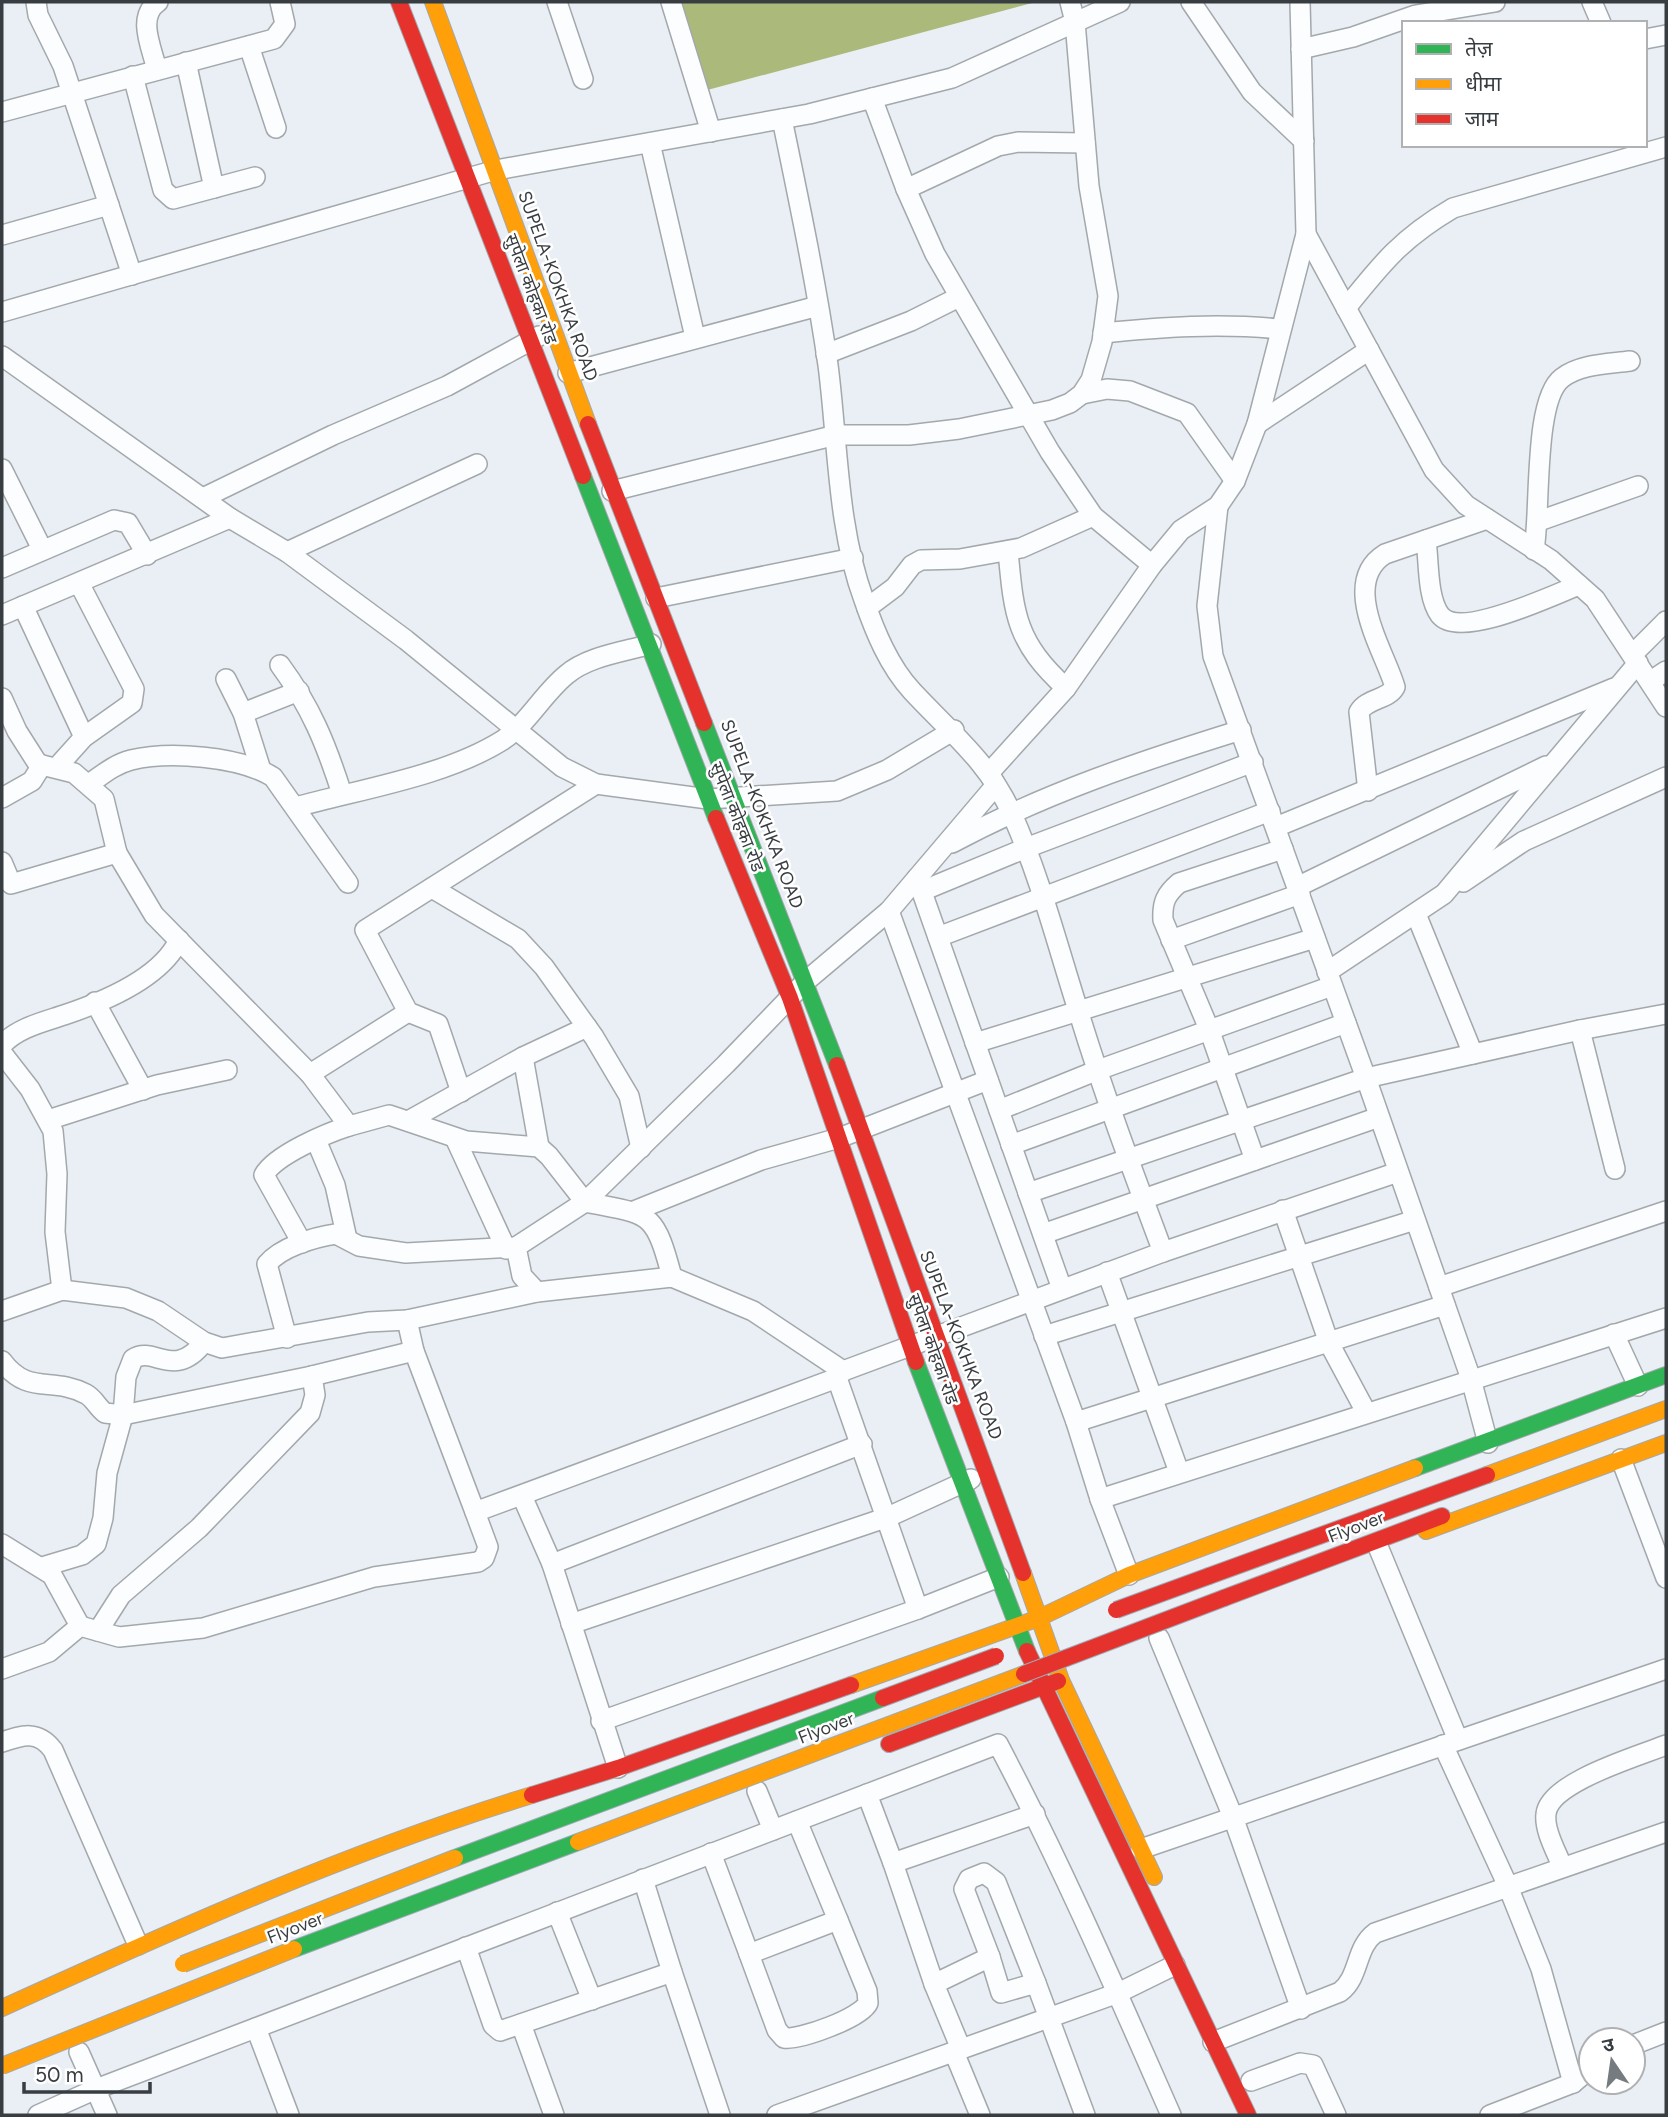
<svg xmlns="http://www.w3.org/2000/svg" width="1668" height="2117" font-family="Figtree,'Noto Sans Devanagari',sans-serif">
<rect width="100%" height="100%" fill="#e9eff5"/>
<polygon fill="#abba7a" points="676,2 1036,2 700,92"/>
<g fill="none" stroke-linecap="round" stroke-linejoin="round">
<g stroke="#a3a8ac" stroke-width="22">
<g id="street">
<polyline points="36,2 38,15 63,66 132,275"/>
<polyline points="557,2 583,79"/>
<polyline points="671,2 711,132"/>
<polyline points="1191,2 1252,92 1304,141"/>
<polyline points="1592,2 1601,23"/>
<polyline points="1645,39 1666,35"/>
<polyline points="249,46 276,128"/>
<polyline points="1301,49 1353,37 1416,15 1495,2"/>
<polyline points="186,62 214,188"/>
<path d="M157,70c-5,-22 -21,-53 1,-68"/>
<polyline points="133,76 163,190 173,199 255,177"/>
<polyline points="872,98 906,189 935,254 1050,452 1093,516 1152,565"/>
<polyline points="2,112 274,39 285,24 280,2"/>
<path d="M782,119c17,82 34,163 46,246 10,77 9,162 36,235 11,32 25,66 48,91 38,41 76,70 100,123 28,63 45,130 66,196 25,82 55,162 85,242"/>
<polyline points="650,143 695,337"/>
<polyline points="906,189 998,146 1018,142 1085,143"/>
<polyline points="1306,234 1434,470 1466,505 1551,560 1595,599 1666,707"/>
<polyline points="2,235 109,205"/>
<path d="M1346,308c36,-45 56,-70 107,-100l213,-61"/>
<polyline points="2,312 496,170 809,114 952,78 1120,2"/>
<path d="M1103,333c59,-6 117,-10 176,-4"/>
<polyline points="826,354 911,321 959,297"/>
<polyline points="2,356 230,518 287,552 406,640 562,767 596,784 708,799 837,791 887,770 954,730"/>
<polyline points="568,373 818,306"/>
<polyline points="1082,394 1107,389 1130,391 1187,413 1235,481"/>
<polyline points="1257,424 1369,350"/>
<polyline points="2,469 42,549"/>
<polyline points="612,491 836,435 909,435 959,429 1052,410 1070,403 1082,394 1091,380 1102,342 1108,296 1089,186 1075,22 1070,2"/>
<polyline points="203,498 333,435 447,386 539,336"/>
<polyline points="1218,506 1207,606 1213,656 1366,1078 1471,1379 1488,1443"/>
<polyline points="1539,521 1638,486"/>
<path d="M1426,540c3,21 1,58 14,75 20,25 113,-20 139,-30"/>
<path d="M1534,550c7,-39 -1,-150 28,-172 18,-14 46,-14 68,-17"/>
<path d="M1008,551c6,65 8,91 58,137"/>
<polyline points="287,552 477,464"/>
<polyline points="2,568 114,520 128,523 147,555"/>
<polyline points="656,598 853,558"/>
<polyline points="23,606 84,737"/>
<polyline points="867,608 895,587 912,565 921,560 960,559 1021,548 1093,516"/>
<polyline points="2,615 230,518"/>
<polyline points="1633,654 1666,621"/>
<path d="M280,665c31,42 46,79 62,129"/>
<polyline points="226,679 243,713 261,770"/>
<polyline points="1651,681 1666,671"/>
<polyline points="2,698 17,731 38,764 74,773 104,799 117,853"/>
<polyline points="243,713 299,691"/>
<polyline points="57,767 84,737 132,703 134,689 79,583"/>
<path d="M89,784c13,-9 26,-20 42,-24 38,-9 108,-4 142,17l75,106"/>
<path d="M1368,791l-9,-79c8,-14 29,-12 36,-25 -10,-35 -56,-104 -10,-133l102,-35"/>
<polyline points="2,798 32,781 42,765"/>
<path d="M296,807c65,-18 150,-31 207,-67 25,-17 40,-46 63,-65 22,-19 58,-23 85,-31"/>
<polyline points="1276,827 1614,688"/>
<path d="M952,843c93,-50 189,-82 289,-113"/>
<polyline points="2,862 10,881"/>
<polyline points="917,878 1062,1289"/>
<polyline points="1463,882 1524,841 1666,777"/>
<polyline points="11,884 117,853 154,915 310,1074 349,1126 389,1115 466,1141 539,1147 549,1156 585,1202 726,1064 806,981 889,911 996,785 989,773 1066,688 1152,565 1181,530 1218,506 1235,481 1257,424 1306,234 1300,2"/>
<polyline points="1297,887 1546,766"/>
<polyline points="432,888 518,939 544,967 594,1037 629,1096 641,1148"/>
<polyline points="922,891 1026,848 1253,762"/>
<polyline points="889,911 1076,1422 1100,1499"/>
<polyline points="1416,914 1473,1054"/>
<polyline points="938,937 1270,811"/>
<polyline points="1171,940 1300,894"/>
<polyline points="1327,972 1444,894 1638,663"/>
<polyline points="95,1002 143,1090"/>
<polyline points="408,1012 438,1024 461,1092"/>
<polyline points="1580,1030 1615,1169"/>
<polyline points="975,1043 1315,938"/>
<path d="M2,1045c15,-17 41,-23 62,-30 39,-13 97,-37 115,-75"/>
<polyline points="2,1053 30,1089 53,1131 57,1174 55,1232 62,1290"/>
<polyline points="523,1057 539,1147"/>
<polyline points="310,1074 408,1012 365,930 596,784"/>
<polyline points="999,1110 1098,1070 1332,986"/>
<polyline points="48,1120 157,1085 227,1070"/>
<polyline points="408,1121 523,1057 587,1027"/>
<polyline points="455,1138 506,1249"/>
<polyline points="316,1140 335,1185 347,1239"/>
<polyline points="1011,1145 1346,1023"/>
<path d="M1255,1160l-46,-131 -46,-109c-1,-18 3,-26 16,-37l104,-34"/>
<polyline points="1028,1193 1366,1078 1580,1030 1666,1014"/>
<polyline points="1283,1210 1329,1343 1366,1412"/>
<polyline points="634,1211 761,1160 839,1138 988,1080"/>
<polyline points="1043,1234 1379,1117"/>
<path d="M302,1243l-38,-68c11,-20 63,-42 85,-49"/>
<polyline points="1107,1272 1179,1472"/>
<polyline points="1439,1287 1666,1211"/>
<path d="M537,1292l-15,-16 -6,-29 69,-45c65,13 69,7 87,75"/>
<polyline points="2,1311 62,1290 126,1298 158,1311 204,1342 222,1348 368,1322 407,1320 537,1292 672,1277 753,1311 843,1371 1163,1252 1398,1172"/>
<polyline points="407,1320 414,1351 475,1512 837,1378"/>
<polyline points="1614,1334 1638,1386"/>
<polyline points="1044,1336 1415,1220"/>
<path d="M287,1338l-20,-74c14,-17 48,-27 69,-30l23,12 47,7 110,-6"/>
<path d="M2,1361c26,35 50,15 84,33 8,4 11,13 19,19l18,2 189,-39 102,-25"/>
<polyline points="843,1371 837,1378 918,1609"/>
<polyline points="1076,1422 1445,1305"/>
<polyline points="1621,1459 1666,1578"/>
<polyline points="522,1496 552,1564 618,1768"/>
<polyline points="2,1544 52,1575 80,1626"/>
<polyline points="1379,1549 1458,1740"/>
<polyline points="552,1564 862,1444"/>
<path d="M42,1567l40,-12 14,-11 7,-26 4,-45 16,-58 3,-38 7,-18c21,-14 41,22 71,-17"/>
<polyline points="1129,1575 1100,1499 1666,1318"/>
<polyline points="571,1624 888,1517 971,1479"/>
<polyline points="98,1631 121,1595 199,1528 310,1413 315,1395 312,1376"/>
<polyline points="1159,1638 1233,1817 1301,2009"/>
<polyline points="2,1669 49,1652 80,1626 119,1637 203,1628 374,1577 478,1562 484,1558 488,1547 475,1512"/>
<polyline points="601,1721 918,1609 999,1577"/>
<path d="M2,1742c21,-7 36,-12 51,8l85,195"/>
<polyline points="1443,1745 1507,1884 1541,1969 1573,2083"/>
<polyline points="757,1791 773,1830"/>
<polyline points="867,1794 893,1863"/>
<polyline points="1035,1814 893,1863 934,1984 990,1957 1001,1993 1036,1983 1085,2115"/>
<polyline points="1141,1849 1666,1669"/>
<polyline points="711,1853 749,1954 838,1920 797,1821"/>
<path d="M1562,1866c-6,-15 -18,-36 -16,-52 3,-32 93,-58 120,-69"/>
<polyline points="643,1879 672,1972"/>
<polyline points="557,1912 592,2000"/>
<polyline points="466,1947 493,2025 500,2031 672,1972 720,2115"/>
<path d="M749,1954l28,76 7,8c16,2 77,-20 84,-35l-1,-12 -29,-71"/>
<polyline points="990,1957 964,1889 969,1879 984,1873 996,1882 1036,1983"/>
<polyline points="934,1984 961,2049"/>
<polyline points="521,2024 554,2115"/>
<polyline points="256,2028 289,2115"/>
<path d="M1213,2042l127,-50c20,-15 15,-44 35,-59l291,-101"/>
<polyline points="1633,2045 1666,2032"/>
<polyline points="79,2052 107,2115"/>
<polyline points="954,2052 980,2115"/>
<polyline points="1251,2081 1300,2063 1313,2065 1336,2115"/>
<path d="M38,2115l58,-26 902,-345c64,121 118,246 173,371"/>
<polyline points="777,2115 1118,1993 1175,1965"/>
<polyline points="1490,2115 1573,2083 1591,2068"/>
</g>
</g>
<g stroke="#a3a8ac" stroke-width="18">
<g id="fast">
<polyline points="583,476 716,818"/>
<polyline points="704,723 837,1065"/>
<polyline points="916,1362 1027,1651"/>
<polyline points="1415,1468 1666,1375"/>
</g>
</g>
<g stroke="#a3a8ac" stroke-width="18">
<g id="slow">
<polyline points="433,2 588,424"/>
<polyline points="1487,1475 1666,1409"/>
<polyline points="1426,1531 1666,1443"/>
<polyline points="1023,1573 1061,1680 1154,1877"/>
<polyline points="851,1685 1039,1618 1129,1575 1415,1468"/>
<path d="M2,2008c174,-79 347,-157 530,-213"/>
</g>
</g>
<g stroke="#a3a8ac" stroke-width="18">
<g id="jam">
<polyline points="399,2 583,476"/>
<polyline points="588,424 704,723"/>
<polyline points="716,818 790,998 916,1362"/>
<polyline points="837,1065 1023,1573"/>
<polyline points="1209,1576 1487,1475"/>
<polyline points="1224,1598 1442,1516"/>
<polyline points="1027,1651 1248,2115"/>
<polyline points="889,1744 1058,1681"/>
<polyline points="532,1795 618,1768 851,1685"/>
</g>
</g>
<use href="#street" stroke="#fcfdfe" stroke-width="19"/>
<use href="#fast" stroke="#30b455" stroke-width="16"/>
<use href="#slow" stroke="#ff9f0a" stroke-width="16"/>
<use href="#jam" stroke="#e5322d" stroke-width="16"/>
<g stroke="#9eaab5" stroke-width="18" stroke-linecap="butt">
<g id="fast-bridge">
<polyline points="455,1858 883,1698"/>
<polyline points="294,1949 578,1842"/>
</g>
</g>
<g stroke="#9eaab5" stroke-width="18" stroke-linecap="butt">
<g id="slow-bridge">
<polyline points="578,1842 1024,1674"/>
<polyline points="183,1964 455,1858"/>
<polyline points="2,2066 294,1949"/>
</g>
</g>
<g stroke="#9eaab5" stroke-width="18" stroke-linecap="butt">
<g id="jam-bridge">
<polyline points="1116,1610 1209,1576"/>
<polyline points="1024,1674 1224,1598"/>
<polyline points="883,1698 996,1656"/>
</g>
</g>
<use href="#fast-bridge" stroke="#30b455" stroke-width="16"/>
<use href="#slow-bridge" stroke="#ff9f0a" stroke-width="16"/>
<use href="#jam-bridge" stroke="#e5322d" stroke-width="16"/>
</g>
<g text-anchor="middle" stroke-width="5" stroke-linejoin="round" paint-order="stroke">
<g font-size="18" fill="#383d41" stroke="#fff">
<text transform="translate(558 286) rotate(70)" y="6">SUPELA-KOKHKA ROAD</text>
<text transform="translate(531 289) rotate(69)" y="6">सुपेला कोहका रोड</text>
<text transform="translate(762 814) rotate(69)" y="6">SUPELA-KOKHKA ROAD</text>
<text transform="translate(737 817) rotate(68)" y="6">सुपेला कोहका रोड</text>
<text transform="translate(961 1345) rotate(69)" y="6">SUPELA-KOKHKA ROAD</text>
<text transform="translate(933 1349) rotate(70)" y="6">सुपेला कोहका रोड</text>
<text transform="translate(1356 1527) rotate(-21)" y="6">Flyover</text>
<text transform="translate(826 1728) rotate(-21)" y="6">Flyover</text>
<text transform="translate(295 1928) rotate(-21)" y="6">Flyover</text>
</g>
</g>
<rect width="1668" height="2117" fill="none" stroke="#383d41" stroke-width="7"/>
<rect x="1402" y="21" width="245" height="126" fill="#ffffff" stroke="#afb1b3" stroke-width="2"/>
<rect x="1416" y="44" width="35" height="10" fill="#30b455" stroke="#afb1b3" stroke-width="2"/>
<text x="1465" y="56" font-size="21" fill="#383d41">तेज़</text>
<rect x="1416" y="79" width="35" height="10" fill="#ff9f0a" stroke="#afb1b3" stroke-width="2"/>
<text x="1465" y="91" font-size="21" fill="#383d41">धीमा</text>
<rect x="1416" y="114" width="35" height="10" fill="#e5322d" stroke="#afb1b3" stroke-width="2"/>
<text x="1465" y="126" font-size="21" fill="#383d41">जाम</text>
<g transform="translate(1612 2061) rotate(347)"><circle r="33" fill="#ffffff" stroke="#afb1b3" stroke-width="2"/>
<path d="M0-5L12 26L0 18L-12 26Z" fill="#767b80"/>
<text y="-10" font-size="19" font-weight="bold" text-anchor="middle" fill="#383d41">उ</text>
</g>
<path d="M24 2082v10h126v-10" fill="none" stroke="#383d41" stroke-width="3.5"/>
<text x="35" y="2082" font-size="21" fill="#383d41" stroke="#ffffff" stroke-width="5" paint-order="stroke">50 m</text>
</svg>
